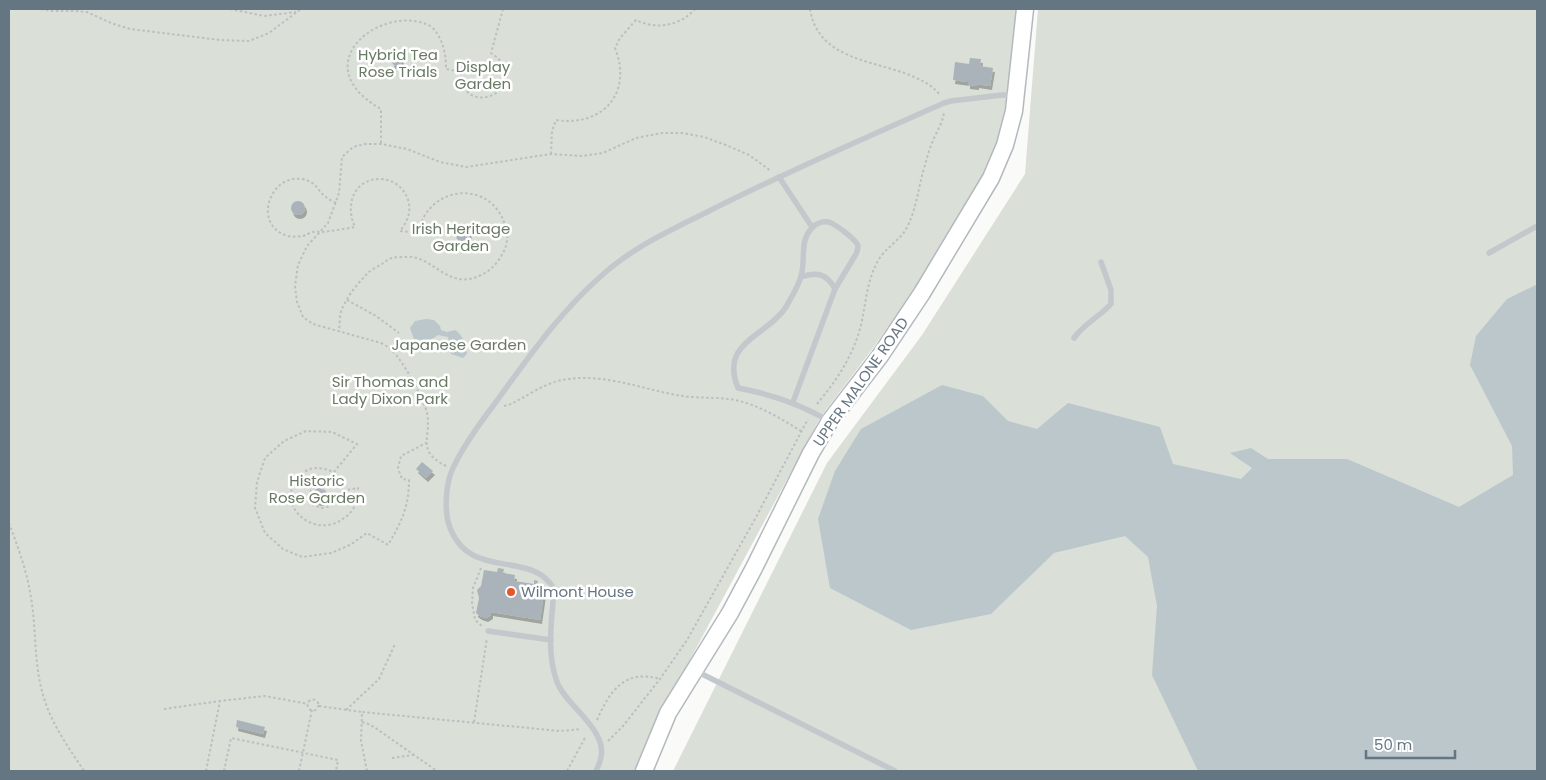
<svg xmlns="http://www.w3.org/2000/svg" width="1546" height="780" font-family="Poppins,sans-serif">
<defs>
<filter id="shadow"><feDropShadow dx="2" dy="4" stdDeviation="0" flood-color="#0004"/></filter>
</defs>
<rect width="100%" height="100%" fill="#fafaf8"/>
<g fill="#dadfd7">
<polygon points="9,9 1016,9 1008,110 999,144 984,175 915,289 873,348 820,418 686,667 661,709 637,771 9,771"/>
<polygon points="1038,9 1537,9 1537,771 673,771 827,463 922,335 1025,174"/>
</g>
<g fill="#bbc7cb">
<polygon points="1537,266 1537,771 1198,771 1152,675 1157,606 1148,557 1125,536 1054,553 991,614 911,630 830,588 818,519 835,471 861,429 942,385 983,396 1008,421 1037,429 1068,403 1160,427 1173,464 1241,479 1252,468 1230,453 1251,448 1268,459 1347,459 1459,507 1513,475 1512,446 1470,365 1476,336 1507,299 1536,285 1536,267"/>
<path d="M426,319l8,1 6,6 1,4 6,2 8,-2c8,5 11,15 12,24l-4,4 -12,-4 -3,-17 -10,-2 -9,6 -15,-2 -4,-11 5,-7z"/>
</g>
<g fill="#aab3b9" filter="url(#shadow)">
<circle cx="397" cy="61" r="5"/>
<polygon points="970,58 981,59 980,66 993,68 990,86 977,84 977,86 968,85 968,82 953,80 955,62 969,64"/>
<circle cx="298" cy="208" r="7"/>
<circle cx="463" cy="235" r="7"/>
<polygon points="422,462 433,471 426,478 416,469"/>
<circle cx="320" cy="495" r="7"/>
<polygon points="498,568 504,569 503,573 515,575 514,581 534,584 534,580 538,581 537,585 545,586 540,620 491,612 491,615 486,618 480,616 476,613 479,598 477,590 481,586 484,570 497,572"/>
<polygon points="237,720 265,727 263,734 236,727"/>
</g>
<g fill="none" stroke-linecap="round" stroke-linejoin="round">
<g stroke="#b3babf" stroke-width="19">
<polyline id="secondary" points="644,771 668,713 730,613 754,568 811,453 830,421 880,356 922,293 991,178 1005,145 1014,111 1025,9"/>
</g>
<g stroke="#bbbfc2" stroke-width="2" stroke-dasharray="2.5 2.5" stroke-linecap="butt">
<polyline points="41,9 52,11 77,11 87,12 111,23 130,29 220,40 249,41 269,33 301,9"/>
<polyline points="230,9 264,16 296,12"/>
<path d="M810,9c8,51 64,51 102,67 11,5 20,9 28,19"/>
<path d="M381,143v-34c-81,-46 5,-109 51,-82 11,12 14,26 14,42l15,3c1,53 78,12 30,-19l12,-44"/>
<path d="M551,154l1,-23 4,-11c47,7 77,-27 59,-72l5,-10 16,-18c20,10 44,6 59,-11"/>
<path d="M336,203c-4,-2 -8,-4 -10,-6 -10,-7 -8,-15 -24,-18 -33,-5 -50,47 -14,57 6,1 13,1 18,-1 2,-1 5,-3 7,-3 3,-1 5,0 8,0 11,-1 23,-3 34,-5 -10,-21 -2,-48 25,-48 18,0 32,17 29,34 -1,6 -5,13 -9,18l18,2c10,-49 73,-54 87,-8 3,8 3,18 -1,26 -5,10 -12,19 -23,24 -31,16 -46,-16 -70,-18 -5,0 -14,0 -19,1 -4,1 -7,4 -10,6 -5,3 -12,6 -16,11 -9,9 -19,22 -24,34 -3,6 -2,15 -3,22"/>
<polyline points="347,300 376,316 399,333"/>
<path d="M817,404c20,-24 36,-48 44,-79 5,-22 6,-46 18,-66 7,-11 19,-18 26,-28 12,-21 13,-44 20,-66 2,-7 4,-15 7,-22 4,-11 11,-20 12,-31"/>
<path d="M504,406l7,-2c16,-8 32,-20 51,-24 42,-8 81,10 121,16 20,3 41,0 60,6 21,6 40,18 58,29"/>
<path d="M446,466c-31,-16 -14,-28 -19,-53 -3,-13 -22,-48 -31,-58 -4,-6 -9,-9 -15,-12l-68,-19 -10,-7 -6,-15 -2,-16 3,-21 9,-19 21,-23 11,-30 3,-36 11,-10 12,-3h16l26,5 33,13 26,5 85,-13 31,2 21,-3 33,-15 26,-5h20l22,4 22,8 23,10 22,16"/>
<path d="M319,495l6,-8 -7,-1 -7,4 -2,7 4,8 9,3c11,-2 16,-6 19,-17l17,-3c0,4 0,11 -2,15 -2,6 -7,12 -12,15 -29,23 -71,-13 -45,-41 10,-12 22,-10 35,-5l23,-28 -25,-12 -26,-1 -22,10 -19,17 -8,24 -2,26 10,25 18,16 19,8 29,-4 19,-8 17,-12 21,12c13,-22 21,-38 21,-65l-7,-1 -4,-11 3,-12 25,-13"/>
<path d="M9,523c8,22 17,45 21,69 7,35 3,72 14,106 8,27 25,50 40,73"/>
<polyline points="481,568 473,588 472,603 475,620 482,626"/>
<circle cx="313" cy="705" r="5.5"/>
<polyline points="319,706 362,712"/>
<polyline points="164,709 220,701"/>
<polyline points="346,710 379,679 395,644"/>
<path d="M597,720c13,-30 28,-51 63,-41"/>
<polyline points="362,722 368,724 374,727 437,771"/>
<polyline points="474,722 487,638"/>
<polyline points="608,741 623,726 660,679 687,640 755,519 808,419"/>
<polyline points="392,758 413,755"/>
<polyline points="206,771 220,701 265,696 308,704"/>
<polyline points="224,771 231,738 338,760 336,771"/>
<polyline points="299,771 312,710"/>
<polyline points="367,771 361,741 362,712 560,731 581,729"/>
<polyline points="567,771 586,736"/>
</g>
<g stroke="#c3c8cc" stroke-width="5.5">
<polyline points="779,177 812,227"/>
<polyline points="1489,253 1537,226"/>
<path d="M801,277c16,-6 26,-3 34,12"/>
<path d="M1074,338c12,-16 24,-20 37,-34v-14l-10,-28"/>
<path d="M793,402l42,-113 21,-35c1,-2 2,-6 2,-8 -1,-6 -23,-22 -29,-24 -6,-1 -13,1 -17,6 -13,13 -6,32 -11,48 -2,10 -10,21 -15,31 -18,29 -67,34 -48,81 33,6 62,16 91,33"/>
<polyline points="488,631 551,640"/>
<polyline points="696,671 895,771"/>
<path d="M596,771c2,-4 4,-9 5,-14 6,-28 -35,-51 -44,-75 -11,-30 -5,-62 -3,-93 -23,-41 -85,-6 -105,-64 -5,-15 -3,-43 4,-57 9,-19 27,-45 40,-62 33,-45 65,-92 107,-129 31,-29 71,-47 109,-66 77,-39 156,-73 235,-108l7,-2 51,-6h13"/>
</g>
<use href="#secondary" stroke="#fff" stroke-width="16"/>
</g>
<circle fill="#e4572e" stroke="#fff" stroke-width="2" cx="511" cy="592" r="5"/>
<g text-anchor="middle" stroke-width="5" stroke-linejoin="round" paint-order="stroke">
<g font-size="15" fill="#687a64" stroke="#fff">
<text x="398" y="60">Hybrid Tea<tspan x="398" dy="17">Rose Trials</tspan></text>
<text x="483" y="72">Display<tspan x="483" dy="17">Garden</tspan></text>
<text x="461" y="234">Irish Heritage<tspan x="461" dy="17">Garden</tspan></text>
<text x="459" y="350">Japanese Garden</text>
<text x="390" y="387">Sir Thomas and<tspan x="390" dy="17">Lady Dixon Park</tspan></text>
<text x="317" y="486">Historic<tspan x="317" dy="17">Rose Garden</tspan></text>
</g>
<g font-size="15" fill="#657683" stroke="#fff">
<text transform="translate(861 382) rotate(-55)" y="5">UPPER MALONE ROAD</text>
</g>
<g font-size="15" fill="#657683" stroke="#fff" text-anchor="start">
<text x="521" y="597">Wilmont House</text>
</g>
</g>
<rect width="1546" height="780" fill="none" stroke="#657683" stroke-width="20"/>
<path d="M1366 750v8h89v-8" fill="none" stroke="#657683" stroke-width="2.5"/>
<text x="1374" y="750" font-size="15" fill="#657683" stroke="#ffffff" stroke-width="4" paint-order="stroke">50 m</text>
</svg>
